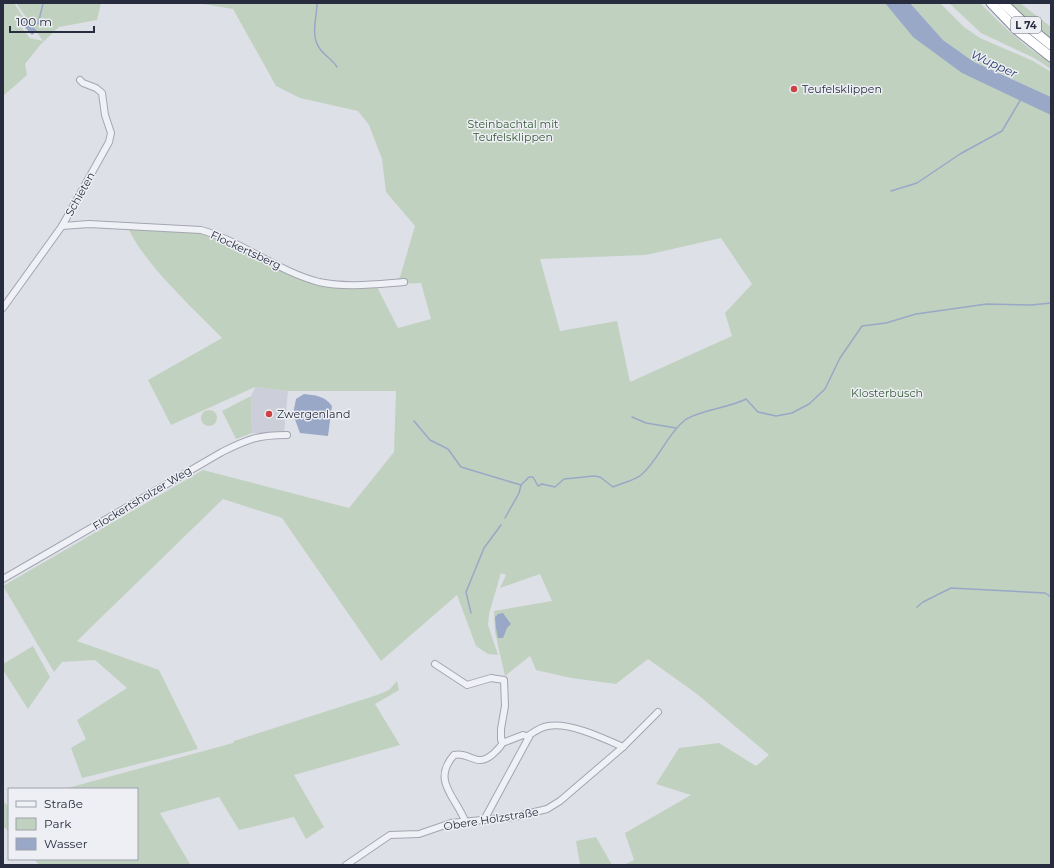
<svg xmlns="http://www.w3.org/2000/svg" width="1054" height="868" font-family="Montserrat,sans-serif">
<rect width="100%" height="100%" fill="#dee0e7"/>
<polygon fill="#cccfd9" points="255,387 288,391 284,433 252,433 251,396"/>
<g fill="#c1d1bf" fill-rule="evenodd">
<polygon points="3,3 14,3 23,17 19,25 30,38 43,41 16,3 101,3 97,20 59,27 41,44 25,64 27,75 3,96"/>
<path d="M197,3h703l31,37 120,64v761h-427l10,-5 -9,-27 66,-38 -35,-11 23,-36 40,-5 37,23 13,-11 -72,-61 -49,-35 -32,25 -45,-6 -35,-8 -6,-14 -25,20 -10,-44 -1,-21 58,-10 -12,-27 -40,14 6,-13 -5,-2 -12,41 -1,11 10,30 -10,-1 -12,-8 -19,-51 -76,66 -99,-143 -59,-19 -146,142 82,29 39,79 -116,29 -11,-30 15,-9 -9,-19 50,-32 -32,-28 -33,2 -8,10 -51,-86 200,-116 146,38 45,-56 2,-61h-108l-33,-4 -84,38 -23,-45 74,-42c-29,-30 -77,-73 -94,-110l65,3 24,5 106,48 53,1 22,43 33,-9 -10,-36 -31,1 10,-7 15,-51 -29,-34 -4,-33 -13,-34 -11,-14 -58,-13 -24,-12 -43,-77zM721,238l31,46 -27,29 7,23 -102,46 -13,-61 -57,10 -20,-72 106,-4z"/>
<polygon points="910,3 940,3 964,27 980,38 1033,61 1051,72 1051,97 974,62 943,40"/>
<path d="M949,3h31c22,22 44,44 71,60v6l-17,-11 -53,-25z"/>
<polygon points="1009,3 1020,3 1051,27 1051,40 1023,17"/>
<polygon points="251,396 252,433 236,439 222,411"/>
<circle cx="209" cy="418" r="8"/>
<polygon points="33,646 50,677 28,709 3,670 3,664"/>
<polygon points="397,681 399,690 375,704 400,745 294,775 324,827 306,839 294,817 239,830 219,797 160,813 190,864 189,865 39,865 34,859 137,859 137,789 64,789 233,743 234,741 377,695 389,690"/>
<polygon points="3,801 9,807 9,832 3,826"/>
<polygon points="596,837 612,865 580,865 576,841"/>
</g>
<g fill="#99a8c7">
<polygon points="885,3 910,3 943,40 974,62 1051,97 1051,115 962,73 913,37"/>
<polygon points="26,19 37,31 32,35 21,23"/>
<path d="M304,394c11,1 21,2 28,12l-4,30 -28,-3 -7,-19 3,-15z"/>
<polygon points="503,613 511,624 507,628 503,638 498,638 496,628 495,617 498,614"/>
</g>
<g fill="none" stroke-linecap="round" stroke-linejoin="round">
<g stroke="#99a8c7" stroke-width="1.5">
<path d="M317,3c0,14 -7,33 3,46 5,7 12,10 17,18"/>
<polyline points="38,24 43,4"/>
<polyline points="891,191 917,183 960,154 1002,131 1021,99"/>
<polyline points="632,417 646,423 676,428"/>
<path d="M414,421l16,19 18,9 13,18 60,18 8,-8h4l5,9 4,-2 13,3 9,-8 30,-3 6,1 13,10c8,-4 21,-6 28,-12 18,-15 25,-40 44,-55 14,-10 44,-12 61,-21l12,13 18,4 16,-3 17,-9 16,-15 15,-31 22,-32 24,-3 30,-9 71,-10 44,1 20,-2"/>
<polyline points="505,518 519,493 521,485"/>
<polyline points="917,607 923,602 951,588 1045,593 1051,597"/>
<polyline points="471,613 466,592 484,548 501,525"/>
</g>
<g stroke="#a3a6b1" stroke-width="8">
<g id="minor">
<path d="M62,226l27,-2 112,6c42,12 76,41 118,52 26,6 58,2 85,0"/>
<polyline points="3,308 62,226 109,142 111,133 105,115 102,93 96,88 83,83 80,80"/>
<path d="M3,579l219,-127c26,-13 36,-17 65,-17"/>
<polyline points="435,664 467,685 491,678 504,680 505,706 501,729 501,740 505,742 523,735 529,737 484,820"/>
<path d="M528,736c6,-4 12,-9 20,-10 21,-4 55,12 75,21"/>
<path d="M465,821c-9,-24 -34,-40 -11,-66 16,-4 22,14 39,-1 4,-4 8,-7 10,-12"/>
<polyline points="346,865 390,835 419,834 451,823 514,817 547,809 560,801 623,747 658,712"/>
</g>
</g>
<g stroke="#858b9e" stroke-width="11">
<g id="highway">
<polyline points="991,3 1017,30 1051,57"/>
<polyline points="1003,3 1024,23 1051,45"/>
</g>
</g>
<use href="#minor" stroke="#f0f1f6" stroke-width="6"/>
<use href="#highway" stroke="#fff" stroke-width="9"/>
</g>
<g fill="#cc4344" stroke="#edeff5" stroke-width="1.5">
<circle cx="794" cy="89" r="4"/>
<circle cx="269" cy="414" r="4"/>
</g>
<g text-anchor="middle" stroke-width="3" stroke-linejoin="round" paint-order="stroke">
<rect fill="#edeff5" stroke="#626675" stroke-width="1" x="1011" y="17" width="30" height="16" rx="3"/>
<g font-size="10" font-weight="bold" fill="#272c3e">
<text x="1026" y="29">L 74</text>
</g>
<g font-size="11" fill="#272c3e" stroke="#edeff5" text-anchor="start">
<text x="802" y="93">Teufelsklippen</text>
<text x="277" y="418">Zwergenland</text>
</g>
<g font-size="11" fill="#365935" stroke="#edeff5">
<text x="513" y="128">Steinbachtal mit<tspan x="513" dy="13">Teufelsklippen</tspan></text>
<text x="887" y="397">Klosterbusch</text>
</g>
<g font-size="11" fill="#272c3e" stroke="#edeff5">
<text transform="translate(80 194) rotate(-61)" y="4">Schieten</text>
<text transform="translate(246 250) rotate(25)" y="4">Flockertsberg</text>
<text transform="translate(142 498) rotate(-31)" y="4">Flockertsholzer Weg</text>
<text transform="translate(491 819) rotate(-9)" y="4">Obere Holzstraße</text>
</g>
<g font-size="12" font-style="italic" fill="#324571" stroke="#edeff5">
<text transform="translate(994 64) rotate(25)" y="4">Wupper</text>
</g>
</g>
<rect width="1054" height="868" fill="none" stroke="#272c3e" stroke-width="8"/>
<rect x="8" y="788" width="130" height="72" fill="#edeff5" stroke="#9ea1ac"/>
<rect x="16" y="801" width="20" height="6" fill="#f0f1f6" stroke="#9ea1ac"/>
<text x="44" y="808" font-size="12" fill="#272c3e">Straße</text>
<rect x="16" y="818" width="20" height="12" fill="#c1d1bf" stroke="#9ea1ac"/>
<text x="44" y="828" font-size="12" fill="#272c3e">Park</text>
<rect x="16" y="838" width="20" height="12" fill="#99a8c7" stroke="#9ea1ac"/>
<text x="44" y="848" font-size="12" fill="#272c3e">Wasser</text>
<path d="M10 26v6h84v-6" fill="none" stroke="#272c3e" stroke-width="2"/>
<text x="16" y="26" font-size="12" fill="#272c3e" stroke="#edeff5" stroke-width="3" paint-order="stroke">100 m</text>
</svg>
